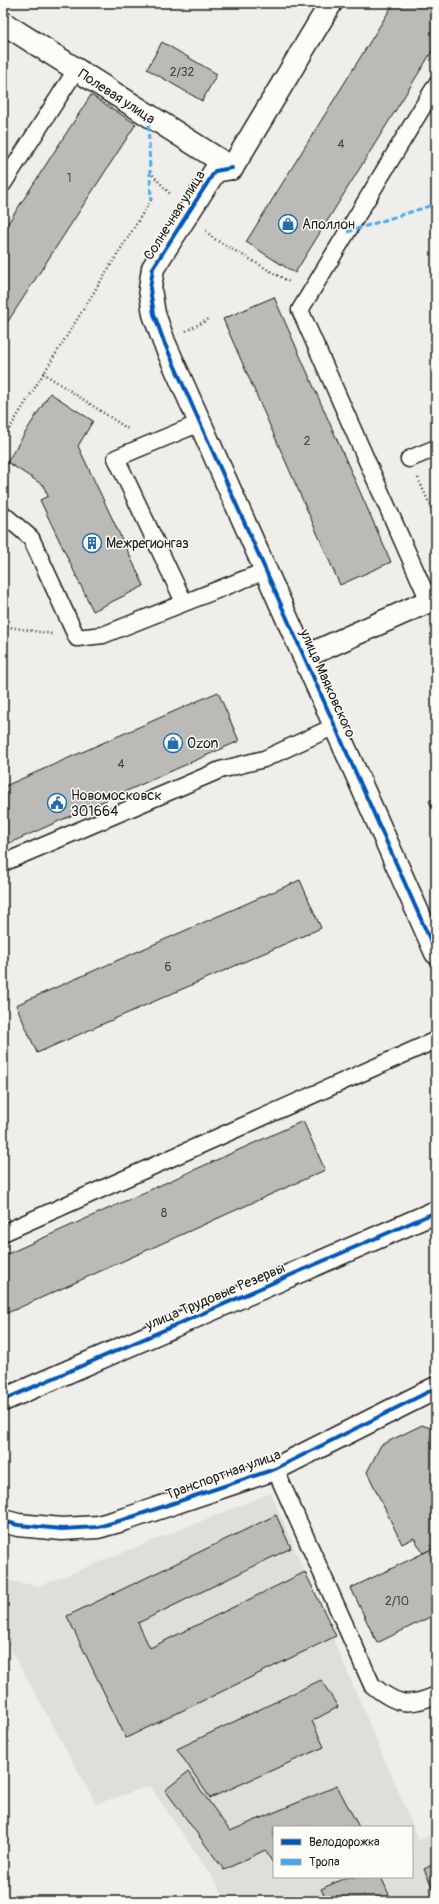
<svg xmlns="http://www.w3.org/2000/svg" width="439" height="1904" font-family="Pangolin,sans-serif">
<rect width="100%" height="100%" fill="#f0eeea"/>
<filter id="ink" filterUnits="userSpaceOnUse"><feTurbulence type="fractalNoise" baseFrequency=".025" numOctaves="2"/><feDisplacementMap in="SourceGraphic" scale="8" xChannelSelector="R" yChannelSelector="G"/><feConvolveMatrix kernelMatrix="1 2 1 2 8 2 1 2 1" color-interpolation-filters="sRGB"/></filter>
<g filter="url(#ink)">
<path fill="#e0deda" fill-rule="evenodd" d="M271,1493l148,347 17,-7v68h-208l-78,-115 -54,18 -93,-169v-55l37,6zM274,1827h138v50h-138z"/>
<g fill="#bbbab6" stroke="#1c1c1c">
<polygon points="394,3 436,3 436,45 295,273 246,242"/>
<polygon points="162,42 217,74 202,101 147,69"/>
<polygon points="91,95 136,124 3,329 3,231"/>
<polygon points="274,297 391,562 340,585 223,319"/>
<polygon points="50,393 93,421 78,446 144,586 93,611 40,500 48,496 43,485 7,462"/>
<polygon points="218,692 239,741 3,846 3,787"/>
<polygon points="436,797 436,816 429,801"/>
<polygon points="300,880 321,928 37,1053 16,1005"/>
<polygon points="303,1121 325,1170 3,1315 3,1256"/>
<polygon points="422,1425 436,1430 436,1547 423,1553 414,1538 402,1544 367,1472 381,1445"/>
<polygon points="276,1515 291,1548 138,1623 150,1648 305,1572 336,1636 126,1738 67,1616"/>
<polygon points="436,1547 436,1614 377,1643 351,1588"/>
<polygon points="321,1680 338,1707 312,1721 324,1747 210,1798 177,1749"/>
<polygon points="188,1772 230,1831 337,1786 359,1827 274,1827 274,1865 265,1850 224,1870 165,1790"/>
<polygon points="436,1863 436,1895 424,1869"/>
<polygon points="347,1877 381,1877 392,1901 327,1901 321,1889"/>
</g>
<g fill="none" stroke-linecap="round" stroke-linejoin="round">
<g stroke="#1c1c1c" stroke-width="19">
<g id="service">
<polyline points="3,184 76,70"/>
<polyline points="409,459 436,448"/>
<polyline points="3,514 31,538 77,638 103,635 265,571"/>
<polyline points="429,601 300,310 436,85"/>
<polyline points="184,602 116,458 200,423"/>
<polyline points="3,863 220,770 264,759 335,726"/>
<polyline points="3,1233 436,1040"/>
<path d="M275,1469l97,216c23,19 36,23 64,10"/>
</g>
</g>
<g stroke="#1c1c1c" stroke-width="25">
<g id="minor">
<polyline points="3,23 232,168"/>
<polyline points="232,168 215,171 153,268 150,289 154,314 164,342 436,953"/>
<polyline points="232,168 331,3"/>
<polyline points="304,657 436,598"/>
<polyline points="3,1400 436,1212"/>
<polyline points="3,1521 18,1525 62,1529 98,1527 126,1519 275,1469 436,1388"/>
</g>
</g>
<g stroke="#1c1c1c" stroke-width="2.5" stroke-dasharray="1 3" stroke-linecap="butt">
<polyline points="150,172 171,195"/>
<polyline points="206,231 213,238 291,283"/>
<polyline points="186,331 209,319"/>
<polyline points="43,373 128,429"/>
<polyline points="3,439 151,200"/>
<polyline points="418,478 436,519"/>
<polyline points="3,626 52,634"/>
</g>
<use href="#service" stroke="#fdfcf7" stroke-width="16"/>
<use href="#minor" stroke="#fdfcf7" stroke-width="22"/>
<g stroke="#3fa9f5" stroke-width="3" stroke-dasharray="6 3" stroke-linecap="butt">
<polyline points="148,116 151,200"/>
<polyline points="347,232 436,204"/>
</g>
<g stroke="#fdfcf7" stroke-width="6">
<g id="cycleway">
<polyline points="232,168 215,171 153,268 150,289 154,314 164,342 436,953"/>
<polyline points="3,1400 436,1212"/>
<polyline points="3,1521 18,1525 62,1529 98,1527 126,1519 275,1469 436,1388"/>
</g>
</g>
<use href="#cycleway" stroke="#0057b8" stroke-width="4"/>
</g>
</g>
<defs>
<g id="shop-ring" transform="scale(1)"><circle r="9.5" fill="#fdfcf7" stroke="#1f6fb2" stroke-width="1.5"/><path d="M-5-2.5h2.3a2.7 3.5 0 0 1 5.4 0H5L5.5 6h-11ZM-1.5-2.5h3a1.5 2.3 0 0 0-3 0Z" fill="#1f6fb2"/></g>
<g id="building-ring" transform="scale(1)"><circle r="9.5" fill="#fdfcf7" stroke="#1f6fb2" stroke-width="1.5"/><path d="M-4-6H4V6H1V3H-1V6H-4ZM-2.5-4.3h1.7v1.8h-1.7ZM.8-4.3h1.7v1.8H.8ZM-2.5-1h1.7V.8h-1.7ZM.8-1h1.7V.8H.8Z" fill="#1f6fb2"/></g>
<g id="civic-ring" transform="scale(1)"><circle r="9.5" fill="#fdfcf7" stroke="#1f6fb2" stroke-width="1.5"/><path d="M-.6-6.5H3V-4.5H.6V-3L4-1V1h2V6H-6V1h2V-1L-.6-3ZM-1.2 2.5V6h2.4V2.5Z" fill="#1f6fb2"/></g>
</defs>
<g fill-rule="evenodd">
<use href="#shop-ring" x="288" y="224"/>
<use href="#building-ring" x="92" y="543"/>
<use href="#shop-ring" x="173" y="743"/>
<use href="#civic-ring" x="57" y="803"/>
</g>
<g text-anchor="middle" stroke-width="3" stroke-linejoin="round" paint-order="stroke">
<g font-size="12" fill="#444442">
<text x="182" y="76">2/32</text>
<text x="341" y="148">4</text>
<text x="69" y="182">1</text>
<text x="307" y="445">2</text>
<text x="121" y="768">4</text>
<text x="168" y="971">6</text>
<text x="164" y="1217">8</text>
<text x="397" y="1605">2/10</text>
</g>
<g font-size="14" fill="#1c1c1c" stroke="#fdfcf7">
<text transform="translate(117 96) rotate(33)" y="5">Полевая улица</text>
<text transform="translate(174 215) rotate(-58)" y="5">Солнечная улица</text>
<text transform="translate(328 683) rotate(66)" y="5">улица Маяковского</text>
<text transform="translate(215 1296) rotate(-23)" y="5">улица Трудовые Резервы</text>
<text transform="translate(223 1474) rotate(-20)" y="5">Транспортная улица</text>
</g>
<g font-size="14" fill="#1c1c1c" stroke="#fdfcf7" text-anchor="start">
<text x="302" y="229">Аполлон</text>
<text x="106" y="548">Межрегионгаз</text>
<text x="187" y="748">Ozon</text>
<text x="71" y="800">Новомосковск<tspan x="71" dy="16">301664</tspan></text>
</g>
</g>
<rect width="439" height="1904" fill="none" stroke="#fdfcf7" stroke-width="16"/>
<rect x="8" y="8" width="423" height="1888" fill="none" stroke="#1c1c1c" stroke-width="1.5" filter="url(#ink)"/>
<rect x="273" y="1826" width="140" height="52" fill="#fdfcf7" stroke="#a3a29f"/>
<rect x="281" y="1839" width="20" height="6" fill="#0057b8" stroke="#a3a29f"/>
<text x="309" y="1846" font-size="12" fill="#1c1c1c">Велодорожка</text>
<rect x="281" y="1859" width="20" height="6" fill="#3fa9f5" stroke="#a3a29f"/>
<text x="309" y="1866" font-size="12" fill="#1c1c1c">Тропа</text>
</svg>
